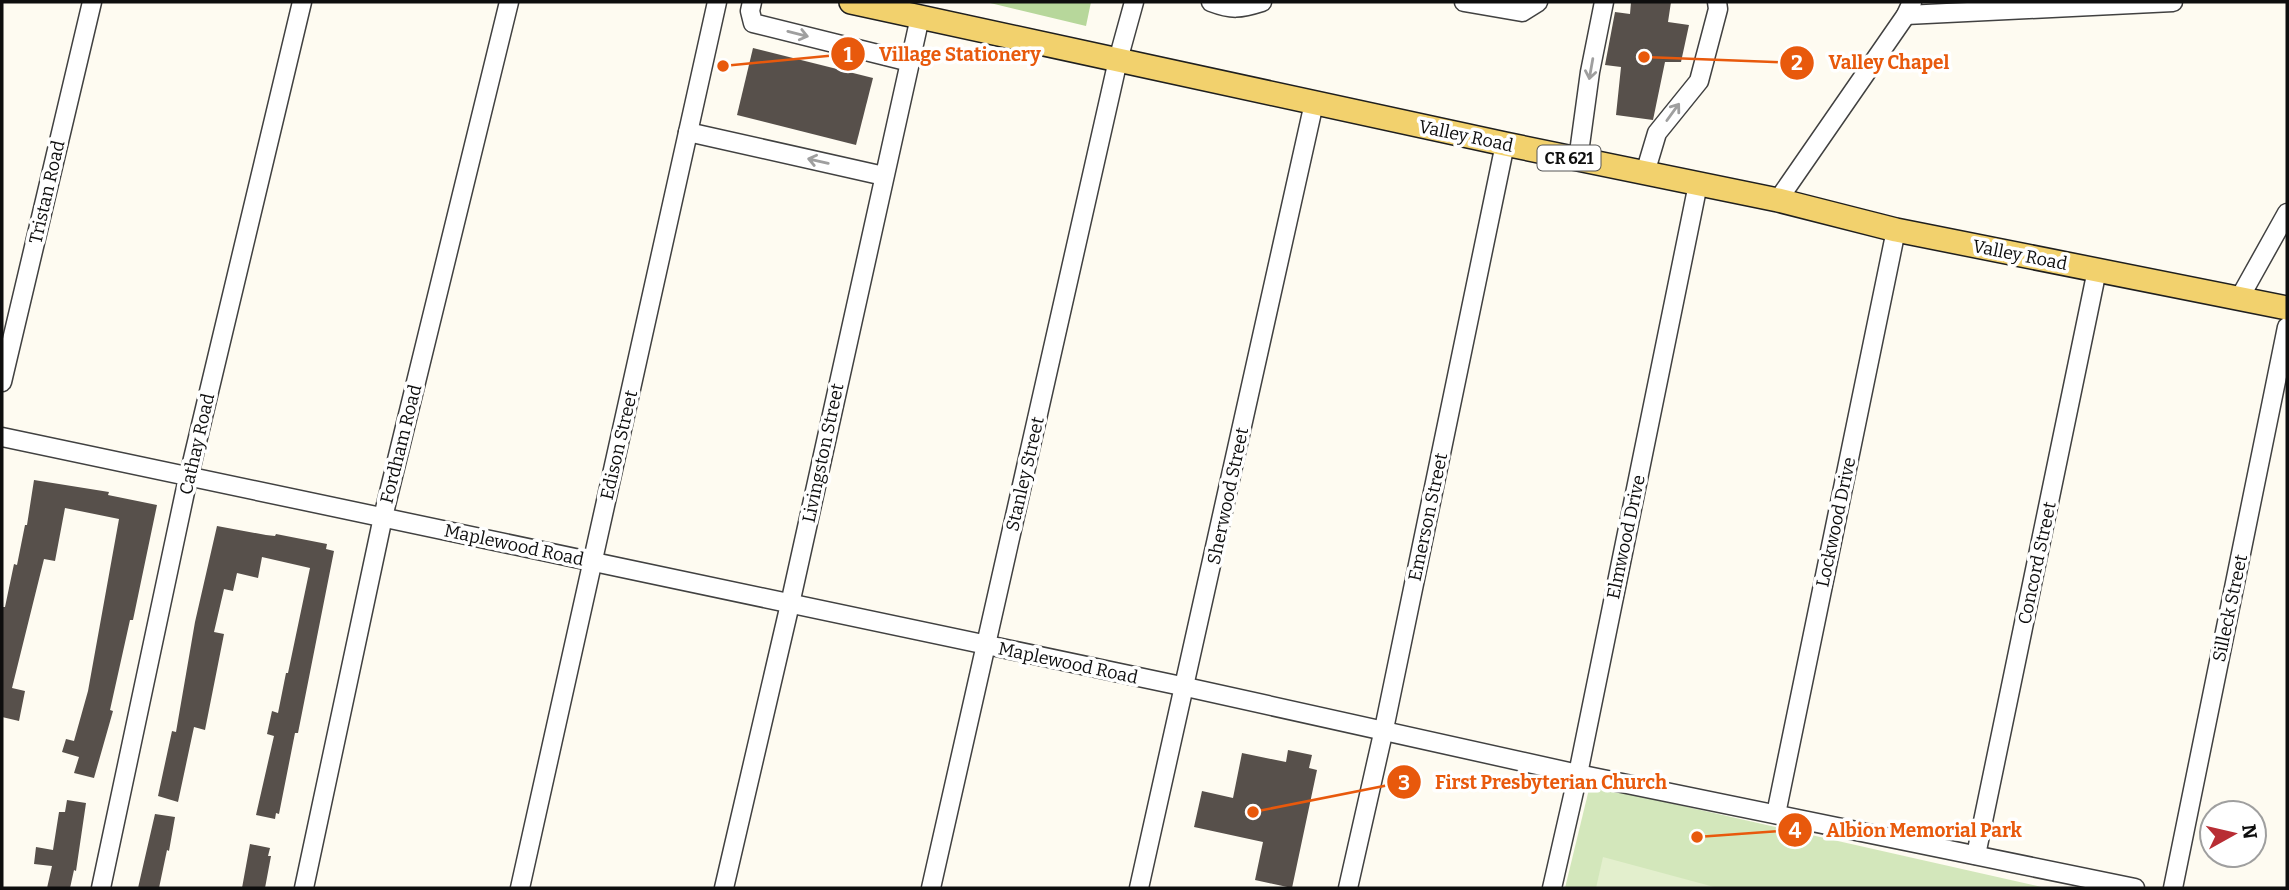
<svg xmlns="http://www.w3.org/2000/svg" width="2289" height="890" font-family="Bitter,serif">
<rect width="100%" height="100%" fill="#fefbf1"/>
<polygon fill="#d3e7bb" points="1590,785 2046,888 1565,888"/>
<polygon fill="#b7d79b" points="986,2 1091,2 1086,26"/>
<polygon fill="#e3efcd" points="1603,857 1718,888 1596,888"/>
<g fill="#57504b">
<polygon points="1631,2 1671,2 1668,22 1689,25 1681,62 1665,62 1653,120 1616,115 1621,67 1605,65 1615,12 1630,14"/>
<polygon points="753,48 873,78 856,145 737,115"/>
<polygon points="34,480 109,492 108,495 157,505 133,620 130,620 110,710 113,711 94,778 74,773 79,757 62,752 66,739 74,741 88,691 119,519 65,508 55,561 44,559 12,688 25,691 19,721 2,717 2,607 5,607 14,564 17,565 25,525 27,525"/>
<polygon points="217,526 266,535 275,536 276,534 327,544 326,549 334,551 298,733 295,733 279,814 276,813 275,819 256,815 274,736 267,734 272,711 278,713 286,673 288,673 310,568 262,557 258,578 237,573 233,591 224,589 214,632 224,634 205,730 194,727 178,802 158,796 172,731 176,732 195,622"/>
<polygon points="1288,750 1312,755 1309,768 1317,770 1292,888 1255,880 1263,842 1194,827 1202,791 1233,798 1242,753 1286,762"/>
<polygon points="67,800 86,803 76,871 74,870 70,888 47,888 52,866 34,864 36,847 53,850 59,812 65,812"/>
<polygon points="155,814 175,817 169,851 167,850 159,888 138,888"/>
<polygon points="250,844 270,848 268,856 271,856 265,888 242,888"/>
</g>
<g fill="none" stroke-linecap="round" stroke-linejoin="round">
<g stroke="#414141" stroke-width="21">
<g id="minor">
<polyline points="752,2 750,11 753,23 910,62"/>
<path d="M1211,2c21,8 29,7 51,0"/>
<polyline points="1464,2 1522,12 1538,2"/>
<polyline points="1906,15 2173,2"/>
<polyline points="688,132 884,176"/>
<polyline points="1578,160 1590,72 1604,2"/>
<polyline points="1645,173 1657,133 1699,81 1718,9 1717,2"/>
<polyline points="1778,200 1906,15 1912,2"/>
<polyline points="2239,299 2287,213"/>
<polyline points="2,382 92,2"/>
<polyline points="2,437 1186,687 1578,774 2135,888"/>
<polyline points="1776,814 1896,230"/>
<polyline points="1976,855 2097,270"/>
<polyline points="101,888 185,492 302,2"/>
<polyline points="304,888 383,517 509,2"/>
<polyline points="520,888 717,2"/>
<polyline points="724,888 790,604 920,17"/>
<polyline points="931,888 1118,60 1134,2"/>
<polyline points="1139,888 1314,103"/>
<polyline points="1348,888 1384,729 1505,144"/>
<polyline points="1552,888 1578,774 1698,184"/>
<polyline points="2173,888 2287,327"/>
</g>
</g>
<g stroke="#1f1f1f" stroke-width="26">
<polyline id="major" points="851,2 1505,144 1778,200 1896,230 2287,308"/>
</g>
<use href="#minor" stroke="#fff" stroke-width="18"/>
<use href="#major" stroke="#f2d16d" stroke-width="23"/>
</g>
<defs><path id="oneway-shaft" d="M-6 0H5M1.5-3L5.5 0L1.5 3" fill="none" stroke-width="1.6" stroke-linecap="round" stroke-linejoin="round" transform="scale(1.75)"/></defs>
<g stroke="#9f9f9f">
<use href="#oneway-shaft" transform="translate(798 34) rotate(14)"/>
<use href="#oneway-shaft" transform="translate(1591 69) rotate(100)"/>
<use href="#oneway-shaft" transform="translate(1673 112) rotate(-54)"/>
<use href="#oneway-shaft" transform="translate(818 161) rotate(-167)"/>
</g>
<g text-anchor="middle" stroke-width="7" stroke-linejoin="round" paint-order="stroke">
<rect fill="#fff" stroke="#565656" stroke-width="2" x="1537.5" y="145.5" width="63" height="25" rx="5"/>
<g font-size="16" font-weight="bold" fill="#0e0e0e">
<text x="1569" y="164">CR 621</text>
</g>
<g font-size="18" fill="#0e0e0e" stroke="#fff">
<text transform="translate(1466 136) rotate(12)" y="6">Valley Road</text>
<text transform="translate(47 192) rotate(-77)" y="6">Tristan Road</text>
<text transform="translate(2020 255) rotate(11)" y="6">Valley Road</text>
<text transform="translate(197 444) rotate(-77)" y="6">Cathay Road</text>
<text transform="translate(401 444) rotate(-76)" y="6">Fordham Road</text>
<text transform="translate(619 445) rotate(-77)" y="6">Edison Street</text>
<text transform="translate(823 453) rotate(-78)" y="6">Livingston Street</text>
<text transform="translate(1025 474) rotate(-77)" y="6">Stanley Street</text>
<text transform="translate(1228 496) rotate(-78)" y="6">Sherwood Street</text>
<text transform="translate(1428 517) rotate(-78)" y="6">Emerson Street</text>
<text transform="translate(1836 522) rotate(-78)" y="6">Lockwood Drive</text>
<text transform="translate(1626 537) rotate(-78)" y="6">Elmwood Drive</text>
<text transform="translate(514 545) rotate(12)" y="6">Maplewood Road</text>
<text transform="translate(2037 563) rotate(-78)" y="6">Concord Street</text>
<text transform="translate(2230 608) rotate(-78)" y="6">Silleck Street</text>
<text transform="translate(1068 663) rotate(12)" y="6">Maplewood Road</text>
</g>
</g>
<path fill="none" stroke="#e8590c" stroke-width="2.5" d="M723 66L848 54M1644 57L1797 63M1253 812L1404 782M1697 837L1795 830"/>
<g fill="#e8590c" stroke="#fff" stroke-width="2.5">
<circle cx="723" cy="66" r="7"/>
<circle cx="1644" cy="57" r="7"/>
<circle cx="1253" cy="812" r="7"/>
<circle cx="1697" cy="837" r="7"/>
<circle cx="848" cy="54" r="18"/>
<circle cx="1797" cy="63" r="18"/>
<circle cx="1404" cy="782" r="18"/>
<circle cx="1795" cy="830" r="18"/>
</g>
<g font-size="21" text-anchor="middle" font-weight="bold" fill="#fff">
<text x="848" y="62">1</text>
<text x="1797" y="70">2</text>
<text x="1404" y="790">3</text>
<text x="1795" y="838">4</text>
</g>
<g font-size="19" text-anchor="middle" font-weight="bold" fill="#e8590c" stroke="#fff" stroke-width="7" stroke-linejoin="round" paint-order="stroke">
<text x="960" y="61">Village Stationery</text>
<text x="1889" y="69">Valley Chapel</text>
<text x="1551" y="789">First Presbyterian Church</text>
<text x="1924" y="837">Albion Memorial Park</text>
</g>
<rect width="2289" height="890" fill="none" stroke="#0e0e0e" stroke-width="7"/>
<g transform="translate(2233 834) rotate(82)"><circle r="33" fill="#ffffff" stroke="#9f9f9f" stroke-width="2"/>
<path d="M0-5L12 26L0 18L-12 26Z" fill="#b82d34"/>
<text y="-10" font-size="19" font-weight="bold" text-anchor="middle" fill="#0e0e0e">N</text>
</g>
</svg>
